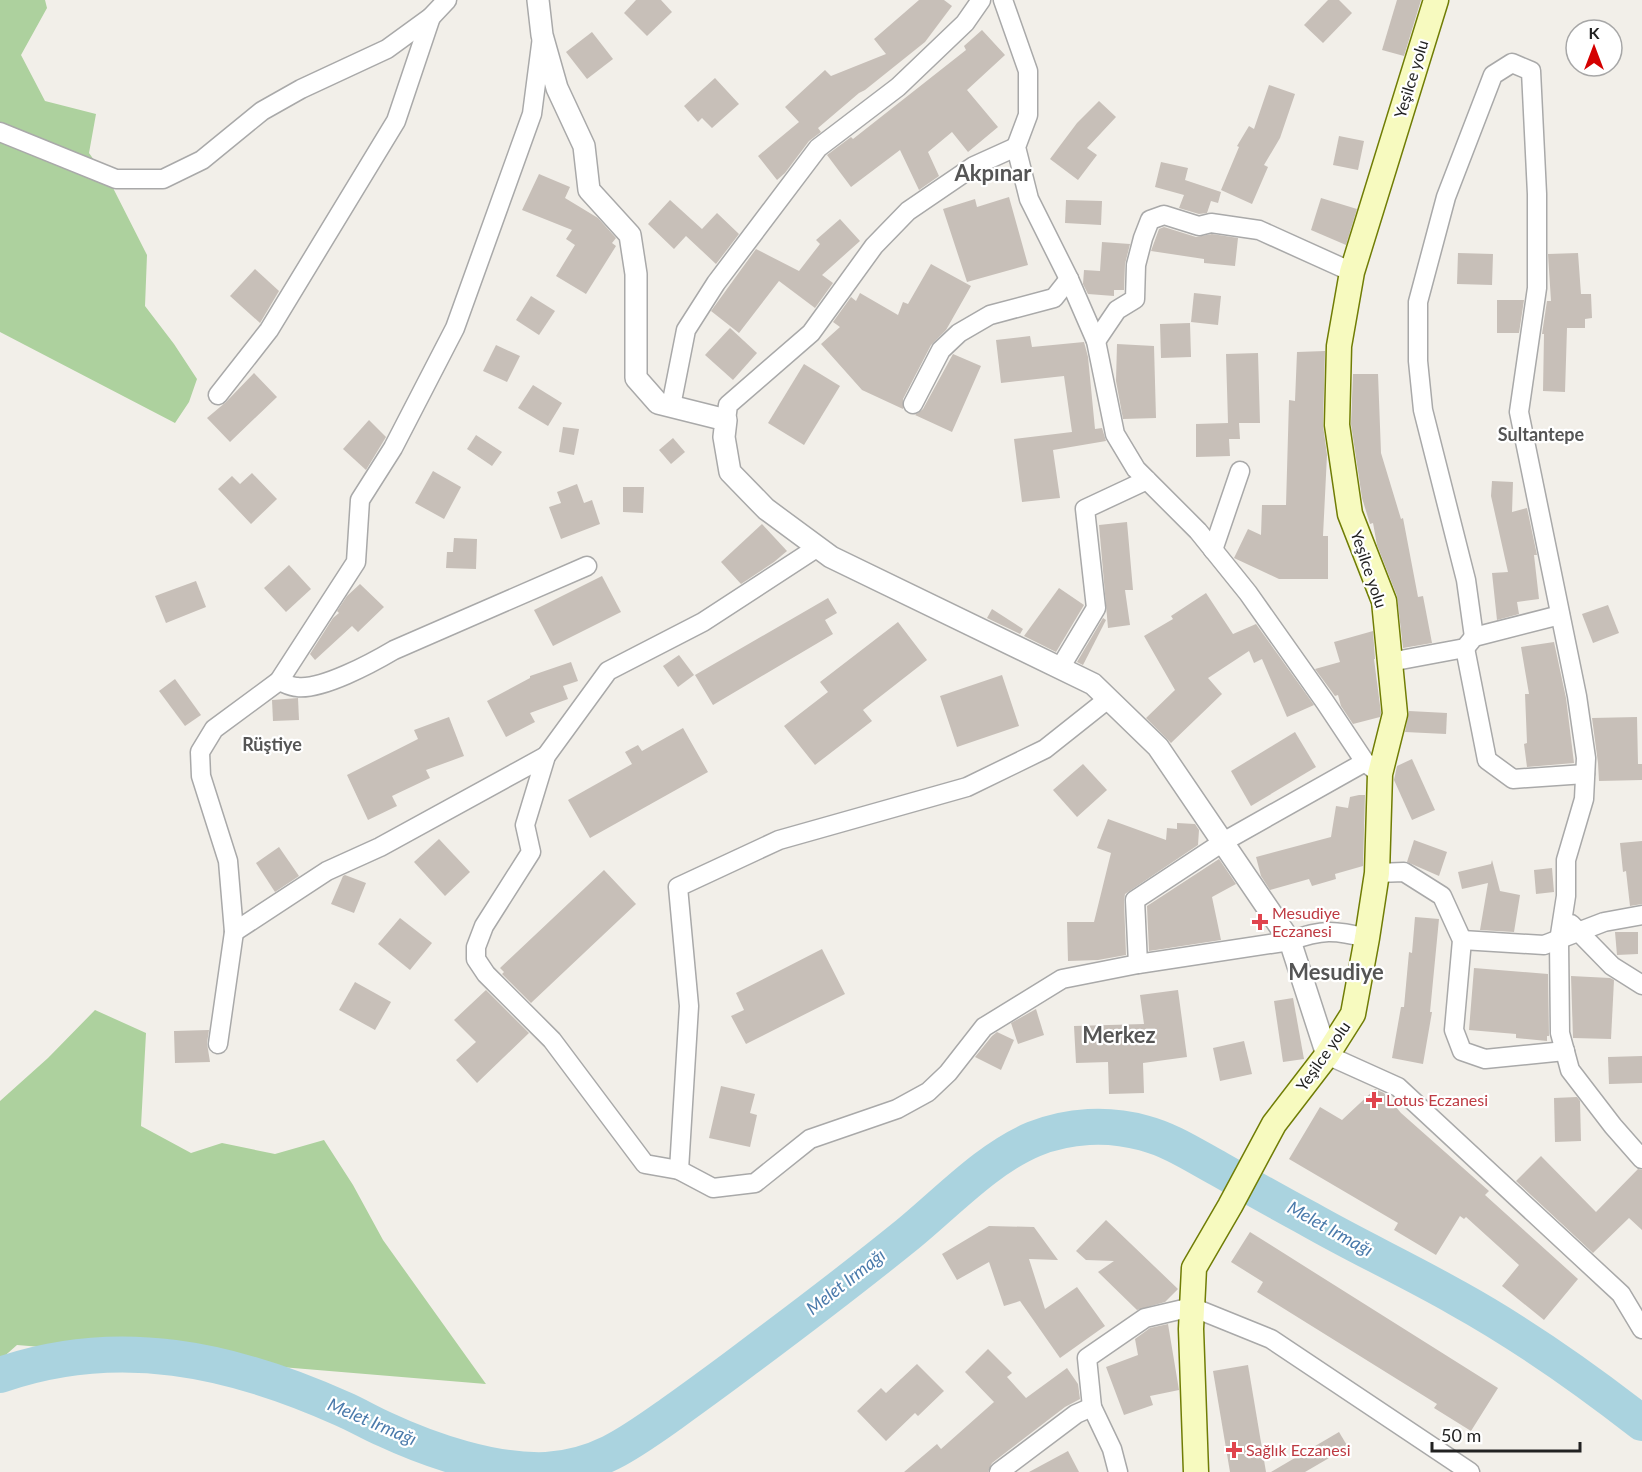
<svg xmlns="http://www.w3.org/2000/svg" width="1642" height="1472" font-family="Lato,sans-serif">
<rect width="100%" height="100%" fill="#f2efe9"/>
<g fill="#add19e">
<polygon points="0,0 45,0 47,8 21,55 45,101 96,114 89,153 111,184 147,255 145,306 174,344 197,379 189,402 175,423 0,332"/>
<polygon points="95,1010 146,1033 141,1126 191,1153 222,1143 275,1154 324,1140 353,1185 383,1240 486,1384 17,1345 0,1360 0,1101 48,1058"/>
</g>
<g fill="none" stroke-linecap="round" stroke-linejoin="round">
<path stroke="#aad3df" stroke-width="36" d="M0,1375c118,-41 232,-16 343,34 14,6 27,14 41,20 47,22 110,43 162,41 52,-3 84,-27 125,-56 25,-18 50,-36 75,-55 55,-41 109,-82 162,-125 39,-32 80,-76 126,-95 35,-14 74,-16 110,-6 27,7 51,23 75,36 30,17 60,34 90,50 49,28 99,51 148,79 65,36 126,79 185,125"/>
</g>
<g fill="#c7bfb8">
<polygon points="636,0 661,0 672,12 647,36 624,13"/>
<polygon points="919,0 944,0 952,6 925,42 865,90 859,93 818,128 821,132 809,141 785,173 777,180 758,156 799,122 785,107 825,70 831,76 886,54 874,39"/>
<polygon points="1328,0 1339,0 1352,13 1323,43 1304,25"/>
<polygon points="1397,0 1421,0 1404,56 1382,50"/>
<polygon points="982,30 1005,55 967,90 998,127 968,152 952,132 928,152 939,176 919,190 900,150 851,187 827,155 851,137 853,139 966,50 964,46"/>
<polygon points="592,32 613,59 587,79 566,52"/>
<polygon points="715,78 739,104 712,128 702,118 698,122 684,106"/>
<polygon points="1269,85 1295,94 1280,138 1264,165 1268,167 1252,204 1221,190 1239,147 1237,146 1249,126 1254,129"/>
<polygon points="1099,101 1116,117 1087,148 1097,155 1078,180 1050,159 1077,123"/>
<polygon points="1339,136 1364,141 1358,170 1333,165"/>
<polygon points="1161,162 1188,168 1185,180 1221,192 1218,203 1211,201 1207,213 1199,214 1179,208 1184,195 1155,187"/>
<polygon points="539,174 570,187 565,198 598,218 616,238 612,243 616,246 586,294 556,276 575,245 566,239 572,230 522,210"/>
<polygon points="1009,197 1028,265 967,282 943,209 975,199 977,207"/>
<polygon points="1321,198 1357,209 1346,245 1311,230"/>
<polygon points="670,200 702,229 717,213 739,234 716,264 686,236 674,249 648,224"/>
<polygon points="1066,200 1102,201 1101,225 1065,223"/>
<polygon points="840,219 860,241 822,275 833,283 815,308 779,281 739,333 711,311 756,249 799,271 820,244 816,240"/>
<polygon points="1164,227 1196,237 1212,234 1238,238 1235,266 1204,263 1204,259 1151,251 1159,229"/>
<polygon points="1102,242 1130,244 1125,264 1124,290 1114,290 1114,296 1088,294 1083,284 1084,270 1100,271"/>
<polygon points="1458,253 1493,254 1492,285 1457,284"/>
<polygon points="1578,253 1581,294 1591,294 1592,318 1585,319 1585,328 1567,328 1565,392 1543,391 1544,334 1542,334 1547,301 1551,301 1548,254"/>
<polygon points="931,264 971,286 946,330 931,345 903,399 903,409 862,390 821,344 840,327 833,322 851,297 856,301 860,293 898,315 903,302 908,304"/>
<polygon points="255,269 279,291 260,323 230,296"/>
<polygon points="1194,293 1221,296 1218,325 1191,322"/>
<polygon points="531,296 555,311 539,335 516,320"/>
<polygon points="1497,300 1524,300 1519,333 1497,333"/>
<polygon points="1190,323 1191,357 1161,358 1160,324"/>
<polygon points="730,328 757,353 733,380 705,355"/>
<polygon points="1030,336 1032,347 1084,342 1088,357 1095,429 1102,428 1106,441 1053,450 1060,498 1022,502 1014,439 1072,432 1064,376 1001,383 996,340"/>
<polygon points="1117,344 1154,346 1156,418 1123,419 1116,381"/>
<polygon points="496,345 520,356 507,382 483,371"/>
<polygon points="1325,351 1323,425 1327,455 1323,536 1328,536 1328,579 1279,579 1234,558 1248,529 1261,535 1262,505 1286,505 1289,400 1295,401 1297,352"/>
<polygon points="1258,353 1260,423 1239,423 1240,439 1229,439 1230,456 1196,457 1196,424 1228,423 1226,354"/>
<polygon points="953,354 981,366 952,432 915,415 923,409"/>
<polygon points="804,364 840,386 804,445 768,423"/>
<polygon points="254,373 277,397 230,442 207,418 226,402"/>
<polygon points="1353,374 1378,374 1381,453 1401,519 1403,518 1418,597 1423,596 1432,643 1403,648 1397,596 1377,545 1373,523 1370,524 1362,498 1351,424"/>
<polygon points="533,385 562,403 548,426 518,408"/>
<polygon points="369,420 386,437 366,470 343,449"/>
<polygon points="563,427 579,429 574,455 559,452"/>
<polygon points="476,435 502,452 492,466 467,449"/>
<polygon points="673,438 685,452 671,464 659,450"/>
<polygon points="433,471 461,487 444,519 415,503"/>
<polygon points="252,473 277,499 251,524 218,489 232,476 240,484"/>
<polygon points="1492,481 1513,482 1512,512 1527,508 1537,555 1534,555 1539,599 1517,602 1519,614 1497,620 1492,573 1508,572 1491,496"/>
<polygon points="577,484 584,503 592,500 600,524 561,539 549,507 561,503 557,492"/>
<polygon points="623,487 644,487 643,513 623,512"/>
<polygon points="1127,522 1133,590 1125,590 1130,625 1108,628 1099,525"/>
<polygon points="762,524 787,551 774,562 741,584 721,562"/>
<polygon points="454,538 477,539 476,569 446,568 447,552 453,552"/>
<polygon points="289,565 311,589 286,612 264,588"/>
<polygon points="602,576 621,612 553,646 534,610"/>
<polygon points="196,581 206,607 166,623 155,596"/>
<polygon points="360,584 384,607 358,632 352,626 315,660 310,654 333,618 339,613 337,611 347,596"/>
<polygon points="1059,588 1084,605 1056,652 1024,636"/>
<polygon points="1206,593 1233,634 1256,624 1314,705 1287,717 1262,659 1254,663 1249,651 1208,678 1222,694 1171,743 1146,718 1175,690 1144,636 1173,619 1171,616"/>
<polygon points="828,598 837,613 825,620 833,634 713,705 695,675"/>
<polygon points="1608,605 1619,633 1593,643 1582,614"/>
<polygon points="992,609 1023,629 1020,634 987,618"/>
<polygon points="1103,618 1106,620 1083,665 1077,662"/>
<polygon points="898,622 927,660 863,710 872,721 815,765 784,726 828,692 820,682"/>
<polygon points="1373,631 1375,659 1374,659 1381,713 1380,717 1353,724 1341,706 1338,695 1335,696 1315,669 1340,662 1334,642"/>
<polygon points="1554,642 1566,698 1574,763 1527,767 1524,744 1527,743 1525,694 1529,694 1521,647"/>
<polygon points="679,655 694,675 678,687 663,666"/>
<polygon points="571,662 578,681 563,686 568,699 530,713 535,722 506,737 487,701 530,678 530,676"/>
<polygon points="1002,675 1019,726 957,747 940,696"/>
<polygon points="175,679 201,715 185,726 159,691"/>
<polygon points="298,698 299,720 273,721 272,700"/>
<polygon points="1409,711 1447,713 1446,734 1405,732"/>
<polygon points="449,717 464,756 426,770 430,778 392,796 397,806 368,820 347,775 418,739 414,730"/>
<polygon points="1637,717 1638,764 1642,764 1642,780 1599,781 1598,763 1592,718"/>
<polygon points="683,728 708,772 590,838 568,800 632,764 625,752 638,745 642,751"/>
<polygon points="1295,732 1316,767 1251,806 1231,771"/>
<polygon points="1412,759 1435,810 1412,820 1394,780 1397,766"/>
<polygon points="1083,764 1107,790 1077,817 1053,790"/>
<polygon points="1359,795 1365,795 1363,866 1335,874 1336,879 1312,886 1309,879 1270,890 1261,876 1256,857 1331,837 1336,806 1348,808 1350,797"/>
<polygon points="1108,819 1166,840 1167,828 1177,829 1177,823 1195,824 1199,830 1198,845 1125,894 1124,901 1126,955 1098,960 1068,961 1067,922 1094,922 1111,853 1097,848"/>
<polygon points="439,839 470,872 445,896 414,862"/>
<polygon points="1414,840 1447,852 1439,876 1407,862"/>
<polygon points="1642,841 1642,904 1630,906 1626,871 1623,872 1620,843"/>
<polygon points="279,847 299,876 275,892 256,863"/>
<polygon points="1219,859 1236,884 1212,897 1221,940 1149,951 1147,906"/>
<polygon points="1492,860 1500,891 1520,895 1514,932 1480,930 1488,883 1462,889 1458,872 1491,864"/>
<polygon points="1552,868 1554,892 1536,894 1534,870"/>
<polygon points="604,870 636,904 531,1003 502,974 504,972 500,968"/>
<polygon points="345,875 366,883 354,913 331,904 343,876"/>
<polygon points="1415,917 1439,919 1430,1012 1432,1012 1423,1064 1392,1058 1401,1007 1404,1007 1409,952 1412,953"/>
<polygon points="400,918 432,943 410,970 378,944"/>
<polygon points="1615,932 1638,932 1638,954 1617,955"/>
<polygon points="822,949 845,994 746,1044 731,1016 744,1010 736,993"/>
<polygon points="1474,968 1548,974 1549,1036 1547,1036 1547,1041 1516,1038 1516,1034 1469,1030"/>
<polygon points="1571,976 1610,978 1614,980 1611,1039 1573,1038"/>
<polygon points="355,982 391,1002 375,1030 339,1010"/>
<polygon points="486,990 529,1033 477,1083 456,1060 476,1042 454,1020"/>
<polygon points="1178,990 1187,1057 1143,1063 1144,1093 1109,1094 1108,1062 1076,1063 1074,1026 1144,1024 1140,995"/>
<polygon points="1293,998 1304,1059 1283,1062 1274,1001"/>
<polygon points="1036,1009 1044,1035 1018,1044 1011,1023"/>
<polygon points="209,1030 207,1043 210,1062 175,1063 174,1031"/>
<polygon points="997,1032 1014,1040 1001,1070 975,1057 992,1036"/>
<polygon points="1244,1041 1252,1074 1220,1081 1213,1048"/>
<polygon points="1642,1056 1642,1083 1609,1084 1608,1057"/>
<polygon points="721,1086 755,1094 750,1113 757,1115 750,1147 709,1138"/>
<polygon points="1375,1089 1384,1093 1401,1113 1489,1191 1485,1195 1578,1279 1544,1320 1502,1286 1519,1265 1466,1217 1464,1219 1460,1216 1436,1255 1394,1230 1398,1223 1289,1159 1320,1107 1342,1120"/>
<polygon points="1577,1097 1580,1101 1581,1141 1555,1142 1554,1098"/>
<polygon points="1541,1156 1596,1212 1638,1169 1642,1170 1642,1230 1629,1218 1593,1253 1516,1181"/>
<polygon points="1106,1220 1178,1289 1165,1302 1137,1310 1098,1272 1114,1261 1086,1260 1076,1251"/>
<polygon points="989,1226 1034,1227 1058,1260 1029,1259 1045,1309 1077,1287 1105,1326 1060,1358 1020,1301 1004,1306 989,1262 957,1280 942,1254"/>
<polygon points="1250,1232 1498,1388 1471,1431 1434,1408 1437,1404 1257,1292 1263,1282 1231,1262"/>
<polygon points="1168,1324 1179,1390 1150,1396 1153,1405 1124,1415 1106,1367 1138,1355 1135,1339 1150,1328"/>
<polygon points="988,1349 1012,1373 1007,1377 1026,1398 1067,1368 1078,1384 1080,1399 1065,1407 992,1463 988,1472 904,1472 937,1444 941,1449 994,1402 965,1372"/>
<polygon points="917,1364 944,1391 918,1416 915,1413 886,1441 857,1411 881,1388 886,1393"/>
<polygon points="1248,1365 1266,1472 1230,1472 1213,1371"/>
<polygon points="1339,1432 1348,1447 1305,1472 1271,1472"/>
<polygon points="1068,1451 1079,1472 1029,1472"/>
</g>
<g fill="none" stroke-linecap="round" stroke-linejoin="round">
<g stroke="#a9a9a9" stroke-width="21">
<g id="minor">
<polyline points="1003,0 1028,71 1028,115 1016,147 1029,199 1069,279 1096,341 1115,434 1136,469 1198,531 1248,593 1325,702 1365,762 1380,774"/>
<polyline points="0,132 116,179 163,179 202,160 262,111 301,89 387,49 431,17 447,0"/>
<polyline points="1096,341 1117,310 1135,299 1136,265 1143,238 1150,220 1164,215 1199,226 1211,223 1259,230 1352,272"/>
<polyline points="218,395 269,330 396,121 431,17"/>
<polyline points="913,404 941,350 959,333 990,315 1054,298 1069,279"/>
<polyline points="671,406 686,330 716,283 818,148 898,87 965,23 981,0"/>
<polyline points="726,420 728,405 811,333 874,246 908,211 974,166 1016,147"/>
<path d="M818,547l-115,75 -95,49 -62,85 -21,69 6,27 -47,74 -8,21v12l10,15 66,66 93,124 34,6 34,18 42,-5 55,-44 87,-30 31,-17 20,-19 36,-46 78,-48 76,-15 152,-23c32,-12 45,-11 77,-3"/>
<polyline points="1213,550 1240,471"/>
<polyline points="1474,637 1466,580 1423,410 1418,361 1418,302 1446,197 1493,75 1512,63 1531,71 1537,194 1537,288 1519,412 1577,696 1586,758 1584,799 1566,860 1566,896 1559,941 1560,1033 1570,1070 1613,1126 1642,1159"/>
<polyline points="1465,648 1487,760 1513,779 1585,774"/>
<polyline points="1390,662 1465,648 1474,637 1560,615"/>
<polyline points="1060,668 1096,608 1085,509 1147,480"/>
<path d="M279,681c5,2 12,6 18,6 25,3 75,-24 97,-37l193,-84"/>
<polyline points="1377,873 1404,872 1442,896 1462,940 1454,1030 1462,1051 1485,1059 1565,1051"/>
<polyline points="1571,924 1612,966 1642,985"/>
<polyline points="234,932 327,871 380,847 546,756"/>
<polyline points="1462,940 1544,945 1604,922 1642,915"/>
<polyline points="1138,964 1135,900 1223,842 1365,762"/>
<polyline points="218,1044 234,932 228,861 201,776 200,752 214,729 279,681 356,562 360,500 393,448 455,328 532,114 542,37"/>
<polyline points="1327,1055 1398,1087 1621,1294 1642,1329"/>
<polyline points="679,1170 689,1006 678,887 779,840 967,787 1045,749 1108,699"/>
<polyline points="999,1472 1076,1414 1092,1407"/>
<polyline points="1118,1472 1112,1449 1092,1407 1087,1358 1145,1318 1192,1307 1271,1339 1470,1472"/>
</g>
</g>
<g stroke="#a9a9a9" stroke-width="24">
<polyline id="tertiary" points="538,0 542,35 557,88 584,146 589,190 630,235 636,274 636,378 658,403 726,420 724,437 730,472 766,509 831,557 1093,684 1158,747 1290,941 1327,1055"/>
</g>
<g stroke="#707d05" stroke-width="27">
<polyline id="secondary" points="1196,1472 1191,1329 1194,1268 1230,1206 1274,1124 1327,1055 1353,1014 1367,938 1377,873 1380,774 1395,714 1384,601 1350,514 1337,425 1339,346 1352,272 1436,0"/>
</g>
<use href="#minor" stroke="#fff" stroke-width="18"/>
<use href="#tertiary" stroke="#fff" stroke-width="21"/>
<use href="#secondary" stroke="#f7fabf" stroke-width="24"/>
</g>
<g fill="#e0444e" stroke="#fff" stroke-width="2">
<path d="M1257 913h6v6h6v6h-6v6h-6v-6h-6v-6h6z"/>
<path d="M1371 1091h6v6h6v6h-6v6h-6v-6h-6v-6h6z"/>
<path d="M1231 1441h6v6h6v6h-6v6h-6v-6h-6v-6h6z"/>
</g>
<g text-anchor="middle" stroke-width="4.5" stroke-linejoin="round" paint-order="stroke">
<g font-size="16" fill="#222" stroke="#fff">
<text transform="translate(1411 79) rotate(-73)" y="6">Yeşilce yolu</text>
<text transform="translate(1369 569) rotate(71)" y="6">Yeşilce yolu</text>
<text transform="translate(1323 1056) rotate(-55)" y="6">Yeşilce yolu</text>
</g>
<g font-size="16" fill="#be3a42" stroke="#fff" text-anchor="start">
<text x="1272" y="919">Mesudiye<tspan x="1272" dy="18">Eczanesi</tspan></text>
<text x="1386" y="1106">Lotus Eczanesi</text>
<text x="1246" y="1456">Sağlık Eczanesi</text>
</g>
<g font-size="18" font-weight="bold" fill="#555" stroke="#fff">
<text x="1541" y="441">Sultantepe</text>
<text x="272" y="751">Rüştiye</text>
</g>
<g font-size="18" font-style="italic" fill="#4a7aab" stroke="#fff">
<text transform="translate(1330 1229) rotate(29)" y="6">Melet Irmağı</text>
<text transform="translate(846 1282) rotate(-38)" y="6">Melet Irmağı</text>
<text transform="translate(372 1422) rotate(23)" y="6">Melet Irmağı</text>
</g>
<g font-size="22" font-weight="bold" fill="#555" stroke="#fff">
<text x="993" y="181">Akpınar</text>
<text x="1336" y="980">Mesudiye</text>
<text x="1119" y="1043">Merkez</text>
</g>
</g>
<g transform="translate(1594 48)"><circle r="28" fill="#ffffff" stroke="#a7a7a7" stroke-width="1.5"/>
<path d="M0-4.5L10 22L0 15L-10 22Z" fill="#d40000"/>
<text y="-9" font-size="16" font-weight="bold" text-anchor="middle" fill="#222222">K</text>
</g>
<path d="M1432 1442v9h148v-9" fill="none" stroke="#222222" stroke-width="3"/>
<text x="1441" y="1442" font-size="18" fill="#222222" stroke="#ffffff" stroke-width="4.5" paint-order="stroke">50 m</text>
</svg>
